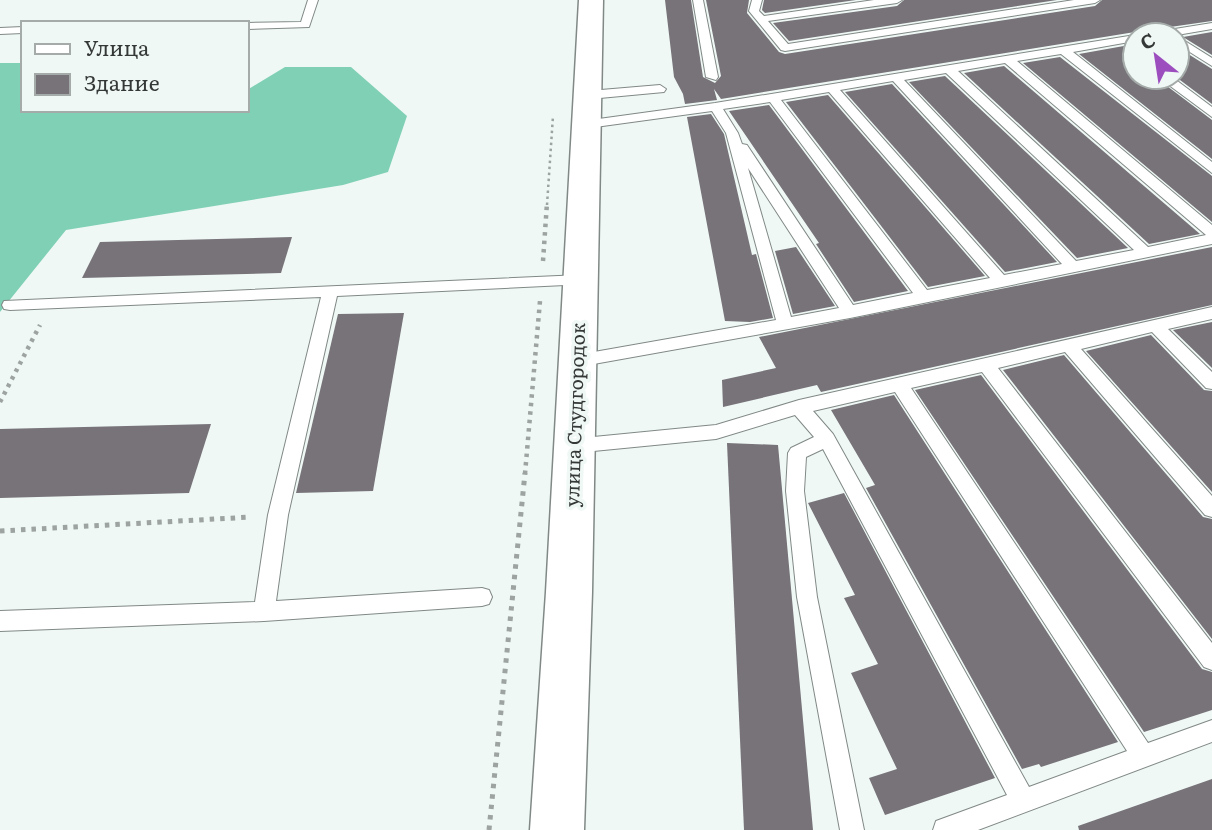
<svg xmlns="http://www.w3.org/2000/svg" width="1212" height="830" font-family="Literata,serif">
<rect width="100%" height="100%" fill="#eff8f5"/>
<polygon fill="#80d0b6" points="0,63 23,63 23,110 247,110 247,90 285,67 351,67 407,116 388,172 343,185 66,230 0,312"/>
<g fill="#777379">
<polygon points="665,0 691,0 703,77 715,83 721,76 706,0 749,0 747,13 779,52 785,54 1095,6 1102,0 1212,0 1212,21 1156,29 1148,35 1135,32 721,99 714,89 717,100 685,104 683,94 674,77"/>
<polygon points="764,0 856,0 765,13 762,10"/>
<polygon points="904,0 1057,0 789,41 773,23 897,6"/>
<polygon points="1212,32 1212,55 1183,37"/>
<polygon points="1135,44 1135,77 1155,77 1212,120 1212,159 1079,54"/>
<polygon points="1177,47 1212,69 1212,104 1176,77"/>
<polygon points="1060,57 1212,176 1212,222 1023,63"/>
<polygon points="1004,66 1200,234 1149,244 964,73"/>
<polygon points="945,76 1128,248 1077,258 909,82"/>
<polygon points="892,84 1057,262 1005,272 845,92"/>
<polygon points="828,95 985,276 928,287 786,102"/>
<polygon points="769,105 908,291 854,302 816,244 819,243 729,111"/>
<polygon points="711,114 724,134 752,255 756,254 773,318 750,322 725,321 687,117"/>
<polygon points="292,237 281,273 82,278 100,242"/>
<polygon points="796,247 835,306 793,314 775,251"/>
<polygon points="1212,247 1212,305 821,392 817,385 723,407 722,380 776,368 759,337"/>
<polygon points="404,313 373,491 296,493 338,314"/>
<polygon points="1212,322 1212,368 1173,330"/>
<polygon points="1151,335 1204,390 1212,391 1212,492 1086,351"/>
<polygon points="1064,355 1203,517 1212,519 1212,639 1003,370"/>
<polygon points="981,375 1202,669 1212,672 1212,710 1144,732 915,390"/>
<polygon points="894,395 1118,742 1041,767 1039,764 1022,769 866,488 875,485 831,410"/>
<polygon points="211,424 189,493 0,498 0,429"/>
<polygon points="727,443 778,445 813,830 744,830"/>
<polygon points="844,493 995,778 885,815 869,778 897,769 851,673 878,664 844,598 855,595 808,503"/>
<polygon points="1212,779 1212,830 1079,830 1078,826"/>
</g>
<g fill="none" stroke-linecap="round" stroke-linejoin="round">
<g stroke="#808985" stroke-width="2">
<g id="service">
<polygon points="308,0 318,0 309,27 247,29 247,23 301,22"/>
<polygon points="693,0 703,0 718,77 716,80 706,77"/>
<polygon points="752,0 762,0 759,11 764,16 874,0 902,0 897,3 768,21 788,44 1074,0 1100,0 1095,3 785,51 781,50 749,11"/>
<polygon points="1212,23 1212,29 1177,35 1150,35 1156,32"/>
<polygon points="23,27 23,33 0,34 0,28"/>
<path d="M1135,35v6l-62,11 139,110v11l-151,-119 -44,7 195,164v19l-362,74 -273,49 -6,-2 -2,-4 8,-6 199,-35 -50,-187 -14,-22 -124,17 -4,-1v-6l131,-18zM1005,63l201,172 -58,12 -190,-176zM946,73l188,177 -58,11 -172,-181zM893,81l169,183 -58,11 -164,-185zM829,92l161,186 -63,12 -146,-190zM770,102l143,191 -60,12 -106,-160 -5,-1 -4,-11 -15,-24zM748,168l91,140 -48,9z"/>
<polygon points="1177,36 1212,58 1212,66 1177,44"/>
<polygon points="1158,77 1172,77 1212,107 1212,117"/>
<polygon points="660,85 666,89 664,92 589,99 583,95 589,91"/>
<polygon points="581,275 586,276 589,280 586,284 337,296 288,515 276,601 482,588 489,590 492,597 489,604 482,606 264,621 0,631 0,611 255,602 268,515 321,297 10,310 4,309 2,305 4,301"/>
<path d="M1212,307v12l-44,10 44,43v17l-6,-1 -54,-56 -71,17 131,147v21l-7,-2 -140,-163 -67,16 214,275v27l-8,-3 -222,-295 -71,16 237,355 64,-23v22l-234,88h-45l3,-9 71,-26 -184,-346 -17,8 -2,34 13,106 47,233h-24l-43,-233 -11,-106 2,-38 3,-5 23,-11 -19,-22 -79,24 -143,14 -6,-2 -3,-5 3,-5 6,-2 143,-14 83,-25zM895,392l232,359 -98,36 -196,-353 -20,-23z"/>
</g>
</g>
<g stroke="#808985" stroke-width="3">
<polygon id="tertiary" points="579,0 603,0 592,592 584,830 530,830 546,592"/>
</g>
<polyline stroke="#9ca3a1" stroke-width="2.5" stroke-dasharray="2.5 3.5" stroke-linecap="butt" points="547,205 553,116"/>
<g stroke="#9ca3a1" stroke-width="4.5" stroke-dasharray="3.5 5" stroke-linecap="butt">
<polyline points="543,261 547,203"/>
<polyline points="0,402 40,325"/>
<polyline points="525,474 540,301"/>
</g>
<g stroke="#9ca3a1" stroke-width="5" stroke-dasharray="4.5 6" stroke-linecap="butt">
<polyline points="0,531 251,517"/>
<polyline points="489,830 525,473"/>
</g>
<use href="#service" fill="#fff" fill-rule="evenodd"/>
<use href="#tertiary" fill="#fff" fill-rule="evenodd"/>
</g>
<g text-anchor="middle" stroke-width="7" stroke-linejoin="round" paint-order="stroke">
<g font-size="19" fill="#343837" stroke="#eff8f5">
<text transform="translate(575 415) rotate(-88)" y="7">улица Студгородок</text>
</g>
</g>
<rect x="21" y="21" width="228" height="91" fill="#eff8f5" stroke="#a4aba9" stroke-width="2"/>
<rect x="35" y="44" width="35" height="10" fill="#ffffff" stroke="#a4aba9" stroke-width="2"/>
<text x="84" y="56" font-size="21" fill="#343837">Улица</text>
<rect x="35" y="74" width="35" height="21" fill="#777379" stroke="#a4aba9" stroke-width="2"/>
<text x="84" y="91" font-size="21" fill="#343837">Здание</text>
<g transform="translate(1156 56) rotate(330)"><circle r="33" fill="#eff8f5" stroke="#a4aba9" stroke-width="2"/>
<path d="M0-5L12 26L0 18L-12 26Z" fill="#9c4ebf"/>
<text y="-10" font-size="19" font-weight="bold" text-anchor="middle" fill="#343837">С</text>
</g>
</svg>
